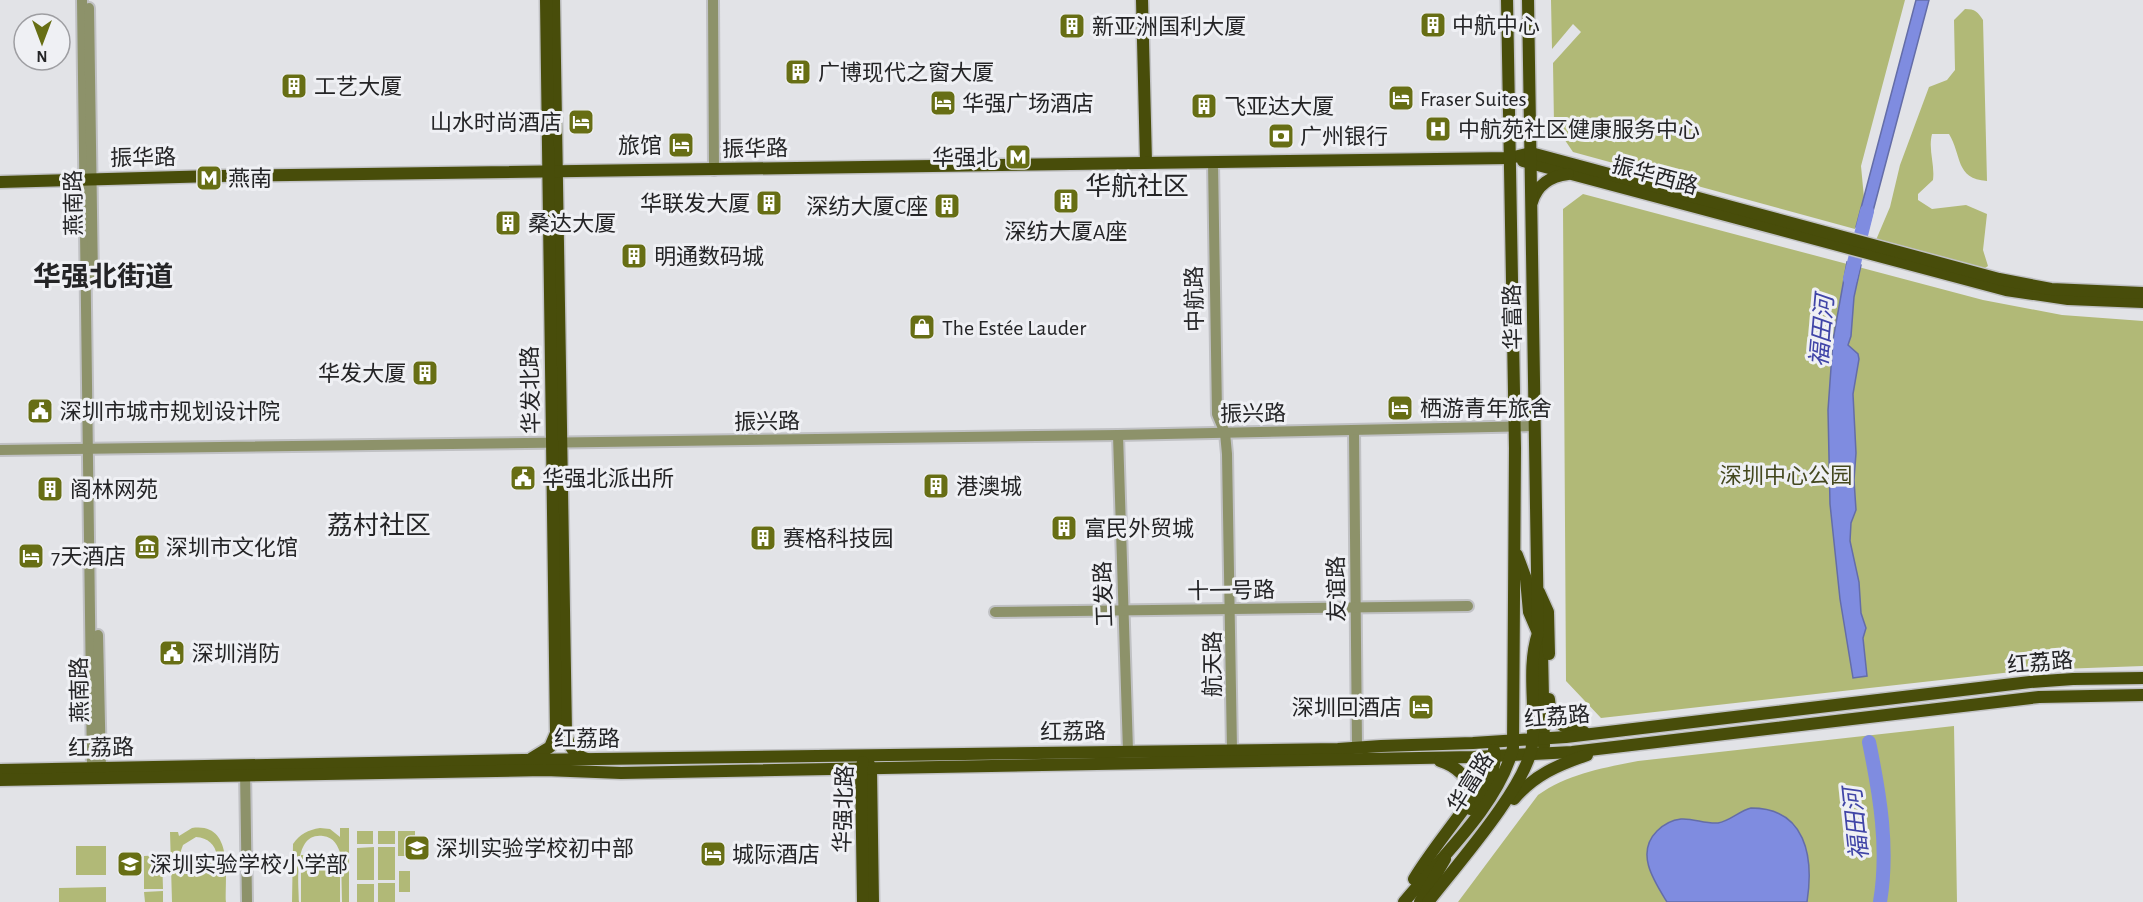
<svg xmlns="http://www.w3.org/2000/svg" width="2143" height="902" font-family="'Alegreya Sans','Noto Sans SC',sans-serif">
<rect width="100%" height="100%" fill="#e2e3e7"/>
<g fill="#b1b977" fill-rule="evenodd">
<polygon points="1551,0 1905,0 1861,166 1864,198 1855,229 1573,152 1554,124 1553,63 1581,32 1573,24 1552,49"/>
<path d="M1965,9c10,0 13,3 18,11l4,161c-32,-2 -25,-26 -38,-47h-17c-4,16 3,30 1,46l-15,14v6l14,9 34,-4 21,9 -4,36 5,16 -6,4 -106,-30 14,-33 10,-42 29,-78 18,-7 8,-10 -1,-50z"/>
<polygon points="1583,194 1983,300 2062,315 2143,321 2143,666 2030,670 1601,718 1566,681 1563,209"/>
<path d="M1954,726l3,176h-499l80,-107c30,-21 64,-27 100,-34z"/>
<path d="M192,828c42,-6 33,47 34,74h-54l-2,-70h8l1,4zM196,837c12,1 19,7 21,19h-38l4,-11z"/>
<path d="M320,828l10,1 10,8v-9h9v74h-7l-1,-47c-3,-9 -7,-18 -18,-19 -31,-4 -24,47 -24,66h-7l1,-58c7,-10 15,-14 27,-16z"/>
<rect x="357" y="831" width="16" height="13"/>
<rect x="378" y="831" width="17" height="13"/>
<polygon points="398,831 415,831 415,837 419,838 419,853 413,854 412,844 409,844 409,856 398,856"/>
<rect x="76" y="846" width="30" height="29"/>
<polygon points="374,847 374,880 357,880 357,848"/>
<rect x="378" y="847" width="17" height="33"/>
<polygon points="162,855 163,889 144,889 144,856"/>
<rect x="301" y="855" width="39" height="47"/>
<rect x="399" y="871" width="11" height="21"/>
<rect x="378" y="883" width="17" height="19"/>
<rect x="357" y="884" width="17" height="18"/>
<polygon points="106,887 106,902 59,902 59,888"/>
<polygon points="163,891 163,902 145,902 144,892"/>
</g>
<g fill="#7f8ce0" stroke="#646da8" stroke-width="1.5">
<polygon points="1916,0 1929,0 1868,230 1856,227"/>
<polygon points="1847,262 1861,265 1854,297 1851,336 1848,345 1858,354 1859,359 1853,394 1856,453 1854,480 1856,510 1851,523 1850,541 1859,582 1861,613 1866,628 1863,638 1867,676 1853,678 1840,599 1830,504 1828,410 1833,340"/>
<path d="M1751,808c55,0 63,49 56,94h-140c-13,-21 -32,-49 -10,-71 6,-6 15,-11 24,-12 12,-1 24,5 37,4 12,-2 21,-12 33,-15z"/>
</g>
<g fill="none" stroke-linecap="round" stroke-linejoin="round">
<g stroke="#7f8ce0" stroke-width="14">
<polyline points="1850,279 1867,211"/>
<path d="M1869,742c11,53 20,107 11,160"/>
</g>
<g stroke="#c0c1c4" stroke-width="14">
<g id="minor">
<polyline points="82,0 92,768 97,775"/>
<polyline points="713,0 714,170"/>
<polyline points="89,8 93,280"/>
<polyline points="1213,162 1217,414 1225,433 1227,454 1232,750"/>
<polyline points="1354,431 1357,747"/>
<polyline points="1118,435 1128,751"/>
<polyline points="0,450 1118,435 1535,426"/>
<polyline points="995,612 1468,606"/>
<polyline points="98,635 101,768 99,775"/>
<polyline points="245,769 247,902"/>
</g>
</g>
<g stroke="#c0c1c4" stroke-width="15">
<g id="major">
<path d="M554,0l12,732c2,14 8,23 21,27"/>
<polyline points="1142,0 1146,162"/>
<polyline points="1523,161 2006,290 2068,299 2143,302"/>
<polyline points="0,182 215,176 1510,158 1531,153 1999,279 2051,289 2143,293"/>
<path d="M1532,202c5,-17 19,-26 36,-28"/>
<polyline points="1517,555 1526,579 1529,612 1538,633 1542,650 1544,746"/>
<polyline points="1539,592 1548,612 1549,654"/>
<path d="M1549,699c1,23 14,30 35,33"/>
<polyline points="532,758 550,747 556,733 546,0"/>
<polyline points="868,762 871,769 873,902"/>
<polyline points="0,770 523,760 1338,749 1381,746 1473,743 1566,737 2030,682 2073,679 2143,678"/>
<polyline points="0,780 545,770 621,773 1474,757 1572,752 2039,697 2143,695"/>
<path d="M1514,799c20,-24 44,-34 73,-44"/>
<path d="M1470,809c13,-18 28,-35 24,-59"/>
<path d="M1414,879c12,-20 27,-39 41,-58 5,-7 12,-15 15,-24 4,-17 -16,-32 -30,-36"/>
<polyline points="863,902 861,770 863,762"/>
<path d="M1404,902c37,-45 94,-96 109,-154l2,-300 -8,-448"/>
<polyline points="1420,902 1445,859"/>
<path d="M1428,902c27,-35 98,-115 104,-156 5,-38 -6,-76 6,-113l-10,-633"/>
</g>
</g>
<use href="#minor" stroke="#8d926a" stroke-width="10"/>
<use href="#major" stroke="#484d0a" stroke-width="12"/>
</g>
<defs>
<g id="building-square" transform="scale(1.35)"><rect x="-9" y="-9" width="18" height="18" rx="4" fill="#676e14" stroke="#eff0f4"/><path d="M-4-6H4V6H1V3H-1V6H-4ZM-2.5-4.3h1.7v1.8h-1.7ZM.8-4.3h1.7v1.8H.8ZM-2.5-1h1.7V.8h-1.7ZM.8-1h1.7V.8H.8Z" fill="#fff"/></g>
<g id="hotel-square" transform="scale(1.35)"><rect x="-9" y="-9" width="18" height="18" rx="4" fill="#676e14" stroke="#eff0f4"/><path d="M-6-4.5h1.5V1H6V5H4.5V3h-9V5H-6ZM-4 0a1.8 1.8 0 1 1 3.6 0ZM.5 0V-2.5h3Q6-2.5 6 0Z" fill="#fff"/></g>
<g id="hospital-square" transform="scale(1.35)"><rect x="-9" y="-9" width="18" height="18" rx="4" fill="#676e14" stroke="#eff0f4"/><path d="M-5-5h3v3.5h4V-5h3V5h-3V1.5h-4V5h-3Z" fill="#fff"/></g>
<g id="bank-square" transform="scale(1.35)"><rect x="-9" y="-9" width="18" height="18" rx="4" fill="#676e14" stroke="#eff0f4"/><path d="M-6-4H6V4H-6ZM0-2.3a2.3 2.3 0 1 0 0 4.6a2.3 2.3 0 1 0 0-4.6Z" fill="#fff"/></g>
<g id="metro-square" transform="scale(1.35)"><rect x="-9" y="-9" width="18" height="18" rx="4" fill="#676e14" stroke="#eff0f4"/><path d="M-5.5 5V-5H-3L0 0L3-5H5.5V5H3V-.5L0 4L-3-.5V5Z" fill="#fff"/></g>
<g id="shop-square" transform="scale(1.35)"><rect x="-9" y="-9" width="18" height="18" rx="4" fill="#676e14" stroke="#eff0f4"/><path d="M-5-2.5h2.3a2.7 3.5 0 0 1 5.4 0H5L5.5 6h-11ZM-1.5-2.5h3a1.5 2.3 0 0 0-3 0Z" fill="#fff"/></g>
<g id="civic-square" transform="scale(1.35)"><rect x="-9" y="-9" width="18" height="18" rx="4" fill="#676e14" stroke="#eff0f4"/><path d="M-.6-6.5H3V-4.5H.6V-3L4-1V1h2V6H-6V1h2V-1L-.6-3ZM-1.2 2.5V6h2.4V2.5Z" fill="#fff"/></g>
<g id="museum-square" transform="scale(1.35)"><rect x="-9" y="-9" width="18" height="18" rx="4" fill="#676e14" stroke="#eff0f4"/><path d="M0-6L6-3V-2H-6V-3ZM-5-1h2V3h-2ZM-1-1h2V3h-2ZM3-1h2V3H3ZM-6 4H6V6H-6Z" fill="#fff"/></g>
<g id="school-square" transform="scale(1.35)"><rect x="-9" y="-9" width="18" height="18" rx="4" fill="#676e14" stroke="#eff0f4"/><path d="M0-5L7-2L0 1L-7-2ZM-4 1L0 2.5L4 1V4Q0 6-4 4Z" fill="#fff"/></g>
</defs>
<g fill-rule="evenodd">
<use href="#building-square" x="1433" y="25"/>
<use href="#building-square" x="1072" y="26"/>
<use href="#building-square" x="798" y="72"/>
<use href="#building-square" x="294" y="86"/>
<use href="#hotel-square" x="1401" y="98"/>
<use href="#hotel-square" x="943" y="103"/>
<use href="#building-square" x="1204" y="106"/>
<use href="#hotel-square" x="581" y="122"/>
<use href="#hospital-square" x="1438" y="129"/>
<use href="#bank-square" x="1281" y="136"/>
<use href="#hotel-square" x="681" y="145"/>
<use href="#metro-square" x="1018" y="157"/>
<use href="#metro-square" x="209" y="178"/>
<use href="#building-square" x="1066" y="201"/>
<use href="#building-square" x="769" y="203"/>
<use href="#building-square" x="947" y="206"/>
<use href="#building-square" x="508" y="223"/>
<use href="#building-square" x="634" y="256"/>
<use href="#shop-square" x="922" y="327"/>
<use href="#building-square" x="425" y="373"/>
<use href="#hotel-square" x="1400" y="408"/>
<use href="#civic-square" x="40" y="411"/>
<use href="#civic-square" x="523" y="478"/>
<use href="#building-square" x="936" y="486"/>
<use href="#building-square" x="50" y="489"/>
<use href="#building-square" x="1064" y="528"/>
<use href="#building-square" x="763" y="538"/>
<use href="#museum-square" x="147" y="547"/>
<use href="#hotel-square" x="31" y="556"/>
<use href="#civic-square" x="172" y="653"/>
<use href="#hotel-square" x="1421" y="707"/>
<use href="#school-square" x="417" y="848"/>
<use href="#hotel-square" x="713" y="854"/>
<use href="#school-square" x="130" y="864"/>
</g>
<g text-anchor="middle" stroke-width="6" stroke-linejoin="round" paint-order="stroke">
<g font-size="22" fill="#242426" stroke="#eff0f4" text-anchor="start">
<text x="1452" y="33">中航中心</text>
<text x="1092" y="34">新亚洲国利大厦</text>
<text x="818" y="80">广博现代之窗大厦</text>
<text x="314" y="94">工艺大厦</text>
<text x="1420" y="106">Fraser Suites</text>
<text x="962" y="111">华强广场酒店</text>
<text x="1224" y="114">飞亚达大厦</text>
<text x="562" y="130" text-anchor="end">山水时尚酒店</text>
<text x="1458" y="137">中航苑社区健康服务中心</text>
<text x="1300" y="144">广州银行</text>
<text x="662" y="153" text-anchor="end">旅馆</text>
<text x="998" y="165" text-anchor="end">华强北</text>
<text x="228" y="186">燕南</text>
<text x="750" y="211" text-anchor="end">华联发大厦</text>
<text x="928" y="214" text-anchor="end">深纺大厦C座</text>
<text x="528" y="231">桑达大厦</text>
<text x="1066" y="239" text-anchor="middle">深纺大厦A座</text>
<text x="654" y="264">明通数码城</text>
<text x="942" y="335">The Estée Lauder</text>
<text x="406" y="381" text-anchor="end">华发大厦</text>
<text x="1420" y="416">栖游青年旅舍</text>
<text x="60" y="419">深圳市城市规划设计院</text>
<text x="542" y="486">华强北派出所</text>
<text x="956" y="494">港澳城</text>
<text x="70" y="497">阁林网苑</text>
<text x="1084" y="536">富民外贸城</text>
<text x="783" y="546">赛格科技园</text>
<text x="166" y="555">深圳市文化馆</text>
<text x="51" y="564">7天酒店</text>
<text x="192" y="661">深圳消防</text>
<text x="1402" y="715" text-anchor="end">深圳回酒店</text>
<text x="436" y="856">深圳实验学校初中部</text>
<text x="732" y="862">城际酒店</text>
<text x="150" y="872">深圳实验学校小学部</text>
</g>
<g font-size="22" fill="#242426" stroke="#eff0f4">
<text transform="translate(755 148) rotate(-1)" y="8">振华路</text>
<text transform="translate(143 157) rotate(-1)" y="8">振华路</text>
<text transform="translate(1655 175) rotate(15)" y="8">振华西路</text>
<text transform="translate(73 203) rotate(-91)" y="8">燕南路</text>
<text transform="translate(1194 299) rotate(-91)" y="8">中航路</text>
<text transform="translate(1512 317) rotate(-91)" y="8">华富路</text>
<text transform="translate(530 390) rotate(-91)" y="8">华发北路</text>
<text transform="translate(1253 413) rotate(-1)" y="8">振兴路</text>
<text transform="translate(767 421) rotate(-1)" y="8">振兴路</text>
<text transform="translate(1336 589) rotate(-91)" y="8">友谊路</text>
<text transform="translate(1231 590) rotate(-1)" y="8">十一号路</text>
<text transform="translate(1103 594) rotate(-92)" y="8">工发路</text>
<text transform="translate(2040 662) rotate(-5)" y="8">红荔路</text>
<text transform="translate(1212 664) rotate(-90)" y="8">航天路</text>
<text transform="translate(79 690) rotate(-91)" y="8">燕南路</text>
<text transform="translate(1557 716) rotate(-5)" y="8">红荔路</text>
<text transform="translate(1073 731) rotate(-1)" y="8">红荔路</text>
<text x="587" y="746">红荔路</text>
<text transform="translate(101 747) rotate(-1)" y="8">红荔路</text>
<text transform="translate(1470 782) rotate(-58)" y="8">华富路</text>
<text transform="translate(843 809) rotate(-88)" y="8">华强北路</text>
</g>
<g font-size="22" fill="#44481f" stroke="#eff0f4">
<text x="1786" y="483">深圳中心公园</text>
</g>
<g font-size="24" font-style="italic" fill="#4045a7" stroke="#eff0f4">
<text transform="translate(1822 331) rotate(-85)" y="8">福田河</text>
<text transform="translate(1856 824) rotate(-96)" y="8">福田河</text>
</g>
<g font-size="26" fill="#242426" stroke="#eff0f4">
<text x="1137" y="195">华航社区</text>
<text x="379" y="534">荔村社区</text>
</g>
<g font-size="28" font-weight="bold" fill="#242426" stroke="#eff0f4">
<text x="103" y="286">华强北街道</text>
</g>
</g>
<g transform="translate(42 42) rotate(180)"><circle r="28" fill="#eff0f4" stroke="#9e9ea2" stroke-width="1.5"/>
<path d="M0-4.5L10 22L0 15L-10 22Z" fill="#676e14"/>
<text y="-9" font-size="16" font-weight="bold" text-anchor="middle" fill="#242426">N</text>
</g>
</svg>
